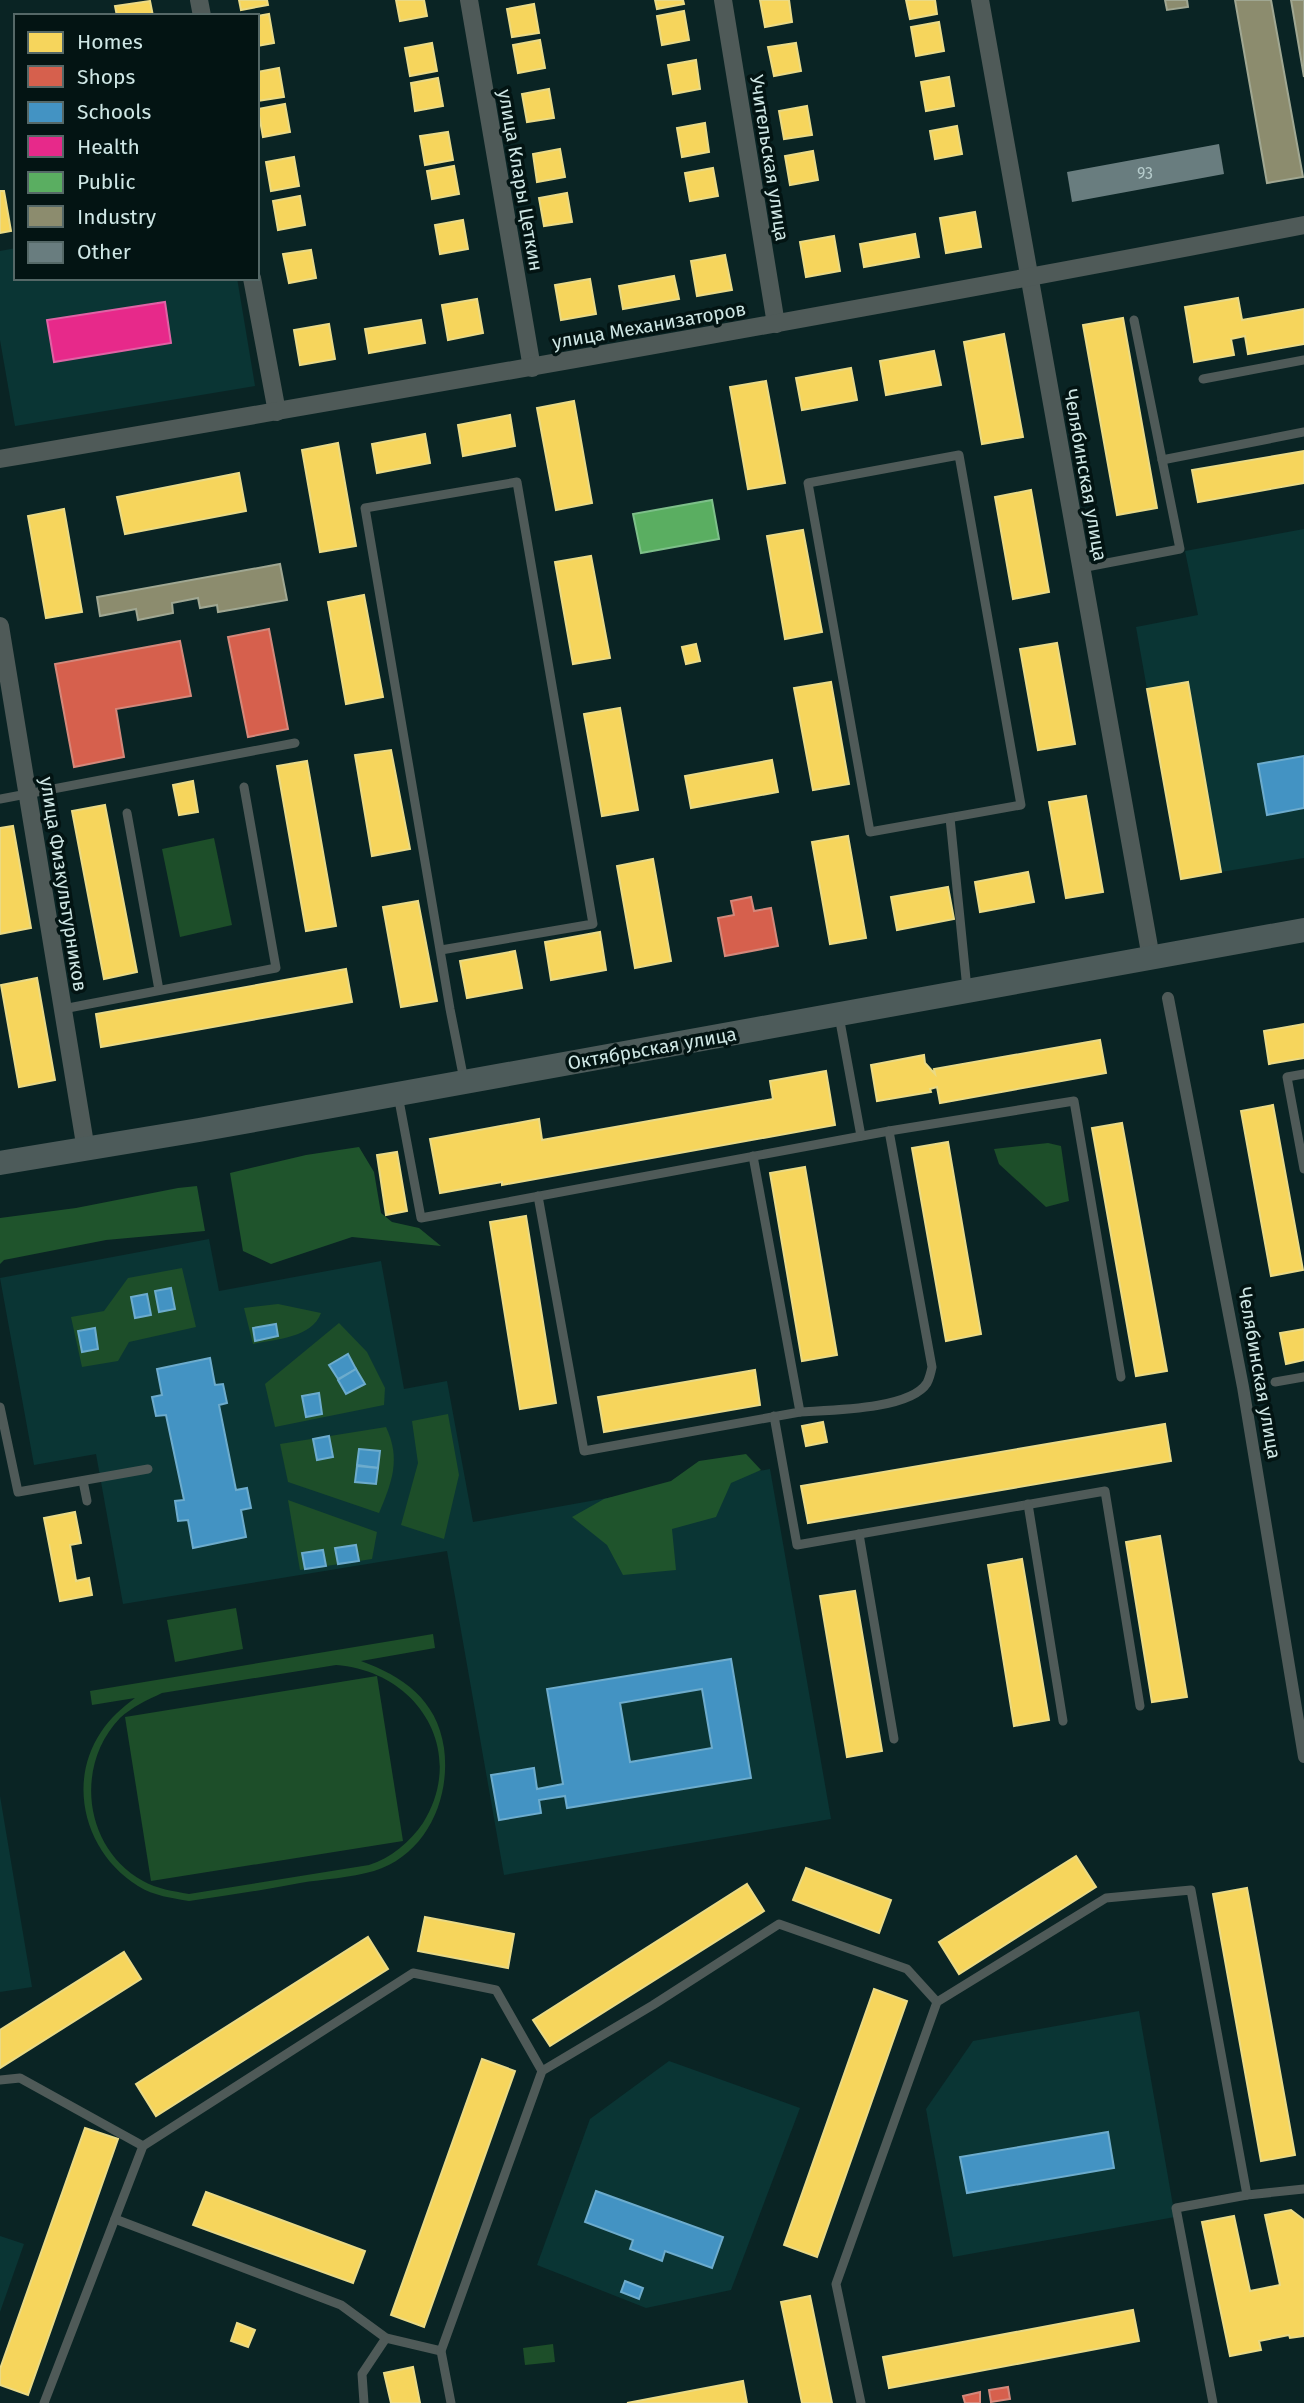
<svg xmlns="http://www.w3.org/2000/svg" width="1304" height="2403" font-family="'Fira Sans',sans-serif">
<rect width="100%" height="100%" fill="#0a2424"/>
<g fill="#0a3534">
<polygon points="16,248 16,278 237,278 255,386 15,426 0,340 0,251"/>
<polygon points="1304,529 1304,858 1221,872 1188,682 1147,689 1136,627 1198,615 1185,551"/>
<polygon points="209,1239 219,1291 381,1261 404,1389 447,1381 473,1522 770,1469 831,1819 504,1875 447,1551 123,1604 96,1454 34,1465 0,1278"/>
<polygon points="0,1796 32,1987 0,1992"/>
<polygon points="1139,2011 1175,2217 953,2257 926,2109 973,2041"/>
<polygon points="669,2061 800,2108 731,2290 646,2308 537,2265 590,2119"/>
<polygon points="0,2236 24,2244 0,2312"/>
</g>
<g fill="#1d4e29" fill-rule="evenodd">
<polygon points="214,838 232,925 180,937 162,849"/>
<polygon points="1048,1143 1061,1146 1069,1201 1046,1207 999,1164 994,1149"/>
<polygon points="182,1268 196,1327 129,1342 118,1361 82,1367 71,1317 104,1311 128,1278"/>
<path d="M278,1304l43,9c-9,25 -45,26 -68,31l-9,-36z"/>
<polygon points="339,1323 367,1352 385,1388 384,1405 275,1427 265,1384"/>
<polygon points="448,1414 459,1475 444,1539 401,1525 418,1463 412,1421"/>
<path d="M386,1427c15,32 6,55 -7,86l-91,-31 -8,-38z"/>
<polygon points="288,1500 377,1532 372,1559 300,1570"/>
<polygon points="236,1608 243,1649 175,1662 167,1620"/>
<path d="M433,1634l2,14 -74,13c41,15 76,38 83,87 7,51 -18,107 -70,123 -24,7 -50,8 -74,12 -37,7 -74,13 -111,18 -17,-3 -35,-5 -51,-15 -52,-32 -72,-102 -37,-154 9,-14 21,-24 34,-34l-43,7 -2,-14zM336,1665c81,6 132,85 87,158 -13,19 -32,35 -54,42l-180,29c-16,-3 -32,-5 -46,-13 -59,-33 -69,-115 -23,-163 12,-11 27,-18 42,-25z"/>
<polygon points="377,1676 403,1841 151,1881 125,1717"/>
<polygon points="553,2344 555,2362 525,2365 523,2348"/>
</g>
<g fill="#1f542c">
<polygon points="359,1147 374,1172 381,1213 392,1222 419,1228 441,1246 352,1237 271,1264 243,1251 230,1173 306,1155"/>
<polygon points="197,1186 205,1231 106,1240 4,1260 0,1264 0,1218 76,1208 178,1188"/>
<polygon points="746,1454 761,1470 731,1483 716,1517 672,1529 676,1570 623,1575 607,1545 572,1517 604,1499 671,1481 699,1461"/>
</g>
<g fill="#f6d55c" stroke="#eada85" stroke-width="2">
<polygon points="239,0 267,0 268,5 241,10"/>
<polygon points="396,0 424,0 427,16 400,21"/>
<polygon points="655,0 683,0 684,4 657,9"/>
<polygon points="760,0 789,0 792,22 765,27"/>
<polygon points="906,0 935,0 937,14 910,19"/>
<polygon points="150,1 153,16 117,16 115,6"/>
<polygon points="534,4 539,33 512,37 507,9"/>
<polygon points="684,11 689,40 662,45 657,16"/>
<polygon points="269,14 274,43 257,46 257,16"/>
<polygon points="939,22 944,51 916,56 911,27"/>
<polygon points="540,40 545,68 518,73 513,45"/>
<polygon points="432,43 437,71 410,76 405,48"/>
<polygon points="796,43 801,71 774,76 768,47"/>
<polygon points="696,60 700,89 673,94 668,65"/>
<polygon points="279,68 284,97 257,101 257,72"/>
<polygon points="949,77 954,106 926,111 921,82"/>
<polygon points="438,78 443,106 415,111 411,83"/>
<polygon points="549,89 554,118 527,122 522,94"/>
<polygon points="285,104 290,132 263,137 258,109"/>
<polygon points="807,106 812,135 784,139 779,111"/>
<polygon points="705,123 709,152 682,157 677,128"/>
<polygon points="957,126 962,154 935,159 930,131"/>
<polygon points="448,132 453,160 425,165 420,136"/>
<polygon points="560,149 565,177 537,182 533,154"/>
<polygon points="813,151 818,180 790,185 785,156"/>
<polygon points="294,157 299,186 271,191 266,162"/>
<polygon points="454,166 459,194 432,199 427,171"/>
<polygon points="713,168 718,196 690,201 685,173"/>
<polygon points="0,191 4,191 11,231 0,233"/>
<polygon points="567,193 572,222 544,226 539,198"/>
<polygon points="300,196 305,225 278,230 273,201"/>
<polygon points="975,212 981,247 946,253 940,218"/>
<polygon points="463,220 468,249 440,254 435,225"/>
<polygon points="915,234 919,257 864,267 860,244"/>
<polygon points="834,236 840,271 806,277 800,242"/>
<polygon points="311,250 316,278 289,283 283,254"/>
<polygon points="725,255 732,290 697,296 691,261"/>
<polygon points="674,276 679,299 623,309 619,286"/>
<polygon points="590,279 596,314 561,320 555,285"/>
<polygon points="1238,298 1242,320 1304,309 1304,344 1248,354 1245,336 1231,339 1234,355 1194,362 1185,307"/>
<polygon points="477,299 483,333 448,340 442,305"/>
<polygon points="1123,318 1157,508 1117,515 1083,325"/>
<polygon points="421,320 425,343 369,353 365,329"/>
<polygon points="329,324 335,359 300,365 294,330"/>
<polygon points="1004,334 1023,437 982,444 964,342"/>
<polygon points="934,351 941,385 886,395 880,361"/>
<polygon points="851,368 857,400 802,410 796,378"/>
<polygon points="766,381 785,483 748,489 730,387"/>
<polygon points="574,401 592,503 556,510 537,408"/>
<polygon points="510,415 515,446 463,456 458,425"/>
<polygon points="425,434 430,463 377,473 372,444"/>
<polygon points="338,443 356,546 320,552 302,450"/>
<polygon points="1304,451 1304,483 1198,502 1192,470"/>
<polygon points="239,473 246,511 125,534 117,497"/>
<polygon points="1031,490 1049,592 1013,599 995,497"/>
<polygon points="64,509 82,612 46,618 28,516"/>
<polygon points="803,530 822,632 785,639 767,536"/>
<polygon points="591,556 610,658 573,664 555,562"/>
<polygon points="364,595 383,697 346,704 328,602"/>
<polygon points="1057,643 1075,744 1038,750 1020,649"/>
<polygon points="696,644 700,661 686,664 682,647"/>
<polygon points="831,682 849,784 813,790 794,688"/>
<polygon points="1188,682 1221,872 1181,879 1147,689"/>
<polygon points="620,708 638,810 602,816 584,714"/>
<polygon points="391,750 410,849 372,856 355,755"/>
<polygon points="772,760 778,792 691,808 685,776"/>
<polygon points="307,761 336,926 306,931 277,766"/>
<polygon points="193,781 198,812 179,815 173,785"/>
<polygon points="1086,796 1103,892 1066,898 1049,802"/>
<polygon points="105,805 137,972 104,979 72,811"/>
<polygon points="13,826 31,928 0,934 0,828"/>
<polygon points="848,836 866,938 830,944 812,842"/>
<polygon points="653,859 671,961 635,968 617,866"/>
<polygon points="1028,872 1034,902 980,912 975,882"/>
<polygon points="948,887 954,919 897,930 891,897"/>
<polygon points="418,901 437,1001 401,1007 383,907"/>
<polygon points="600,932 606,970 551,980 545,942"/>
<polygon points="515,951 522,988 467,998 460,961"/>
<polygon points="346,969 352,1002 101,1047 96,1014"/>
<polygon points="37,978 55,1080 19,1087 1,985"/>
<polygon points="1304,1024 1304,1058 1269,1064 1264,1031"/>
<polygon points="1100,1040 1106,1073 940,1103 937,1087 930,1089 931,1092 877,1101 871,1065 924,1055 925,1063 935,1074 934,1069"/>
<polygon points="826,1071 835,1125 502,1185 502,1182 440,1193 430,1139 539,1119 542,1140 773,1099 770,1081"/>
<polygon points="1273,1105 1303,1270 1271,1276 1241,1111"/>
<polygon points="1122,1123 1167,1371 1136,1376 1092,1128"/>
<polygon points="948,1142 981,1334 946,1341 912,1148"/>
<polygon points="397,1152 407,1211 386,1215 377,1155"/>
<polygon points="805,1167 837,1355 802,1361 770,1173"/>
<polygon points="526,1216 556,1403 520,1409 490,1222"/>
<polygon points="1304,1329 1304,1360 1286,1364 1280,1333"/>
<polygon points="755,1370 760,1405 604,1432 598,1397"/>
<polygon points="823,1422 827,1442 806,1446 802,1426"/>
<polygon points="1165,1424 1171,1461 808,1523 801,1486"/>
<polygon points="75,1512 81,1543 70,1545 76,1581 89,1578 92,1595 60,1601 44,1518"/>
<polygon points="1160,1536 1187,1697 1152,1702 1126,1542"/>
<polygon points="1022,1559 1049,1720 1014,1726 988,1565"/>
<polygon points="855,1591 882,1751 847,1757 820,1596"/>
<polygon points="1076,1856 1096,1887 959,1974 939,1942"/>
<polygon points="806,1868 891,1900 879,1933 793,1900"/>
<polygon points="747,1884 764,1911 550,2046 533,2020"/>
<polygon points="1247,1888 1295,2155 1261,2161 1213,1894"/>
<polygon points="425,1917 514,1934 508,1968 418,1951"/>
<polygon points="368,1937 388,1969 156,2116 136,2084"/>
<polygon points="124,1952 141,1979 0,2068 0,2030"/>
<polygon points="874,1989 907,2001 817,2257 784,2245"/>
<polygon points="482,2059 515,2071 424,2327 391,2315"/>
<polygon points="85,2128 118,2139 28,2395 0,2385 0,2369"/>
<polygon points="206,2192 365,2251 353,2283 193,2225"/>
<polygon points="1291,2210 1304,2220 1304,2336 1290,2338 1289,2335 1259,2341 1261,2350 1230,2356 1202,2222 1234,2216 1250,2291 1280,2285 1265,2215"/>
<polygon points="810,2296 832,2403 802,2403 781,2302"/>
<polygon points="1133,2310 1139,2341 889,2388 883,2357"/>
<polygon points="237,2323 255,2330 248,2347 231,2341"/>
<polygon points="413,2367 420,2403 391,2403 384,2373"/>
<polygon points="743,2381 747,2403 627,2403"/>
</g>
<g fill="#d6604d" stroke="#d4887b" stroke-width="2">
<polygon points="269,629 288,729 248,737 228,637"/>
<polygon points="180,641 191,696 116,709 124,757 74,767 55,664"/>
<polygon points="751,897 754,911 771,908 778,946 725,956 718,918 734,915 731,901"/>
<polygon points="1008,2387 1010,2399 991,2402 989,2390"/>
<polygon points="980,2392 980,2403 965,2403 963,2396"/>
</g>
<g fill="#4393c3" stroke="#6daccd" stroke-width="2" fill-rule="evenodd">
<polygon points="1304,756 1304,808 1267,815 1258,764"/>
<polygon points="171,1288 175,1309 159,1312 155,1291"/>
<polygon points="147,1294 151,1315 135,1318 131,1297"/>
<polygon points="276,1324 278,1336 255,1341 253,1328"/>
<polygon points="95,1328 98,1349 82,1352 78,1331"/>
<polygon points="348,1354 356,1369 338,1379 329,1365"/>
<polygon points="210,1358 215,1385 223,1384 227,1403 219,1405 236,1490 247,1488 251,1508 241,1510 246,1537 193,1548 188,1520 178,1521 175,1501 184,1500 166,1415 156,1416 152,1397 162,1395 157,1369"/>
<polygon points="356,1369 365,1384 346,1394 338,1380"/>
<polygon points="319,1393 322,1414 306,1417 302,1396"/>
<polygon points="329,1436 333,1457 317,1460 313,1439"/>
<polygon points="359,1449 380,1451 378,1468 357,1465"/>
<polygon points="357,1466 378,1468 376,1484 355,1482"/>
<polygon points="356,1545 359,1561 338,1564 335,1548"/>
<polygon points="323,1550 326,1566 305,1569 302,1553"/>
<path d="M731,1659l20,119 -184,30 -2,-12 -26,4 2,13 -42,7 -8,-45 43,-7 3,21 26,-5 -16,-95zM702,1689l10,59 -82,14 -10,-59z"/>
<polygon points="1108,2132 1114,2168 967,2193 960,2157"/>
<polygon points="596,2191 723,2237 712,2268 665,2251 662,2261 630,2249 633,2240 585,2222"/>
<polygon points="625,2281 643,2288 639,2299 621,2292"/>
</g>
<polygon fill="#e7298a" stroke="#e062a5" stroke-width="2" points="165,302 171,343 54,362 47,320"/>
<polygon fill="#5aae61" stroke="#7dbf89" stroke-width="2" points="712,500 719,539 641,553 633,514"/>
<g fill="#8c8c6e" stroke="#a0a792" stroke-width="2">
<polygon points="1165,0 1187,0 1188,7 1167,10"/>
<polygon points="1235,0 1271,0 1303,177 1267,183"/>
<polygon points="1291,0 1304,0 1304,77"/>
<polygon points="280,564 287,600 218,612 217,605 200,608 198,598 172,603 173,613 138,620 136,609 100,616 97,597"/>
</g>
<polygon fill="#697d7f" points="1219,144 1224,174 1072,202 1067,172"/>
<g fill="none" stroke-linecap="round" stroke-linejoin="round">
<g stroke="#4f5a58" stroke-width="9">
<polyline points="1203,379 1304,360"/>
<polygon points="959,455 1021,805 870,832 808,483"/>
<polyline points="1162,460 1304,432"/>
<polyline points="1081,568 1180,549 1134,320"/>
<polyline points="0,799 295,743"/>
<polyline points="127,813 159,990"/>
<polyline points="950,818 967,989"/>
<polyline points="441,950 593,924 517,482 365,508 450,1009 464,1080"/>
<polyline points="63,1009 276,968 244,787"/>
<polyline points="839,1016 861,1136"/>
<polyline points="1304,1074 1287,1077 1304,1169"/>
<polyline points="398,1095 421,1218 889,1131 1074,1101 1121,1377"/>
<polyline points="538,1196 584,1451 800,1412 753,1156"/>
<polyline points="1275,1382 1304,1377"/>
<polyline points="0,1407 18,1492 148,1469"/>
<path d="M800,1412c29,-2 110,-2 127,-29 2,-4 4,-11 5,-16l-43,-236"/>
<polyline points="774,1416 797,1545 1105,1491 1140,1706"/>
<polyline points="83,1481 87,1501"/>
<polyline points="1028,1504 1063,1721"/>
<polyline points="859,1534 894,1739"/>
<polyline points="0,2080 20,2078 143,2146"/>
<polyline points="1247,2195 1304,2189"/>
<polyline points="115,2219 341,2305 386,2338 441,2351"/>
<polyline points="44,2403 143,2146 413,1973 496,1990 542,2071"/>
<polyline points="364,2403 362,2374 386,2338"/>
<polyline points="451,2403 441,2351 542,2071 653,2005 779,1924 907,1969 937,2002"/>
<polyline points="861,2403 836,2284 937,2002 1106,1898 1191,1890 1247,2195 1176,2208 1213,2403"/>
</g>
<polyline stroke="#4f5a58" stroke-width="12" points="1168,998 1243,1387 1304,1757"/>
<g stroke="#4f5a58" stroke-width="18">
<polyline points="199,0 202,16"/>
<polyline points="469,0 532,368"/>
<polyline points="723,0 776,324"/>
<polyline points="980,0 1151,958"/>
<polyline points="252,278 277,412"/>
<path d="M0,459c435,-75 870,-150 1304,-234"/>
<polyline points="0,626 86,1150"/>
</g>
<polyline stroke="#4d5b5a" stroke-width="24" points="0,1163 199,1130 1304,930"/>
</g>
<g text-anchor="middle" stroke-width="7" stroke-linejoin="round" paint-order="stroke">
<g font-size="16" fill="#b6cccc">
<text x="1145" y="179">93</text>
</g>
<g font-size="19" fill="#cfe7e5" stroke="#031413">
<text transform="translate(770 158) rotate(81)" y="7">Учительская улица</text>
<text transform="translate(521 180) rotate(80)" y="7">улица Клары Цеткин</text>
<text transform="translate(649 325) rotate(-10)" y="7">улица Механизаторов</text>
<text transform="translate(1086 475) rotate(80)" y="7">Челябинская улица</text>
<text transform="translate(64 884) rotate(81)" y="7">улица Физкультурников</text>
<text transform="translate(652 1048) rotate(-10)" y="7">Октябрьская улица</text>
<text transform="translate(1260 1373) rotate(80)" y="7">Челябинская улица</text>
</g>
</g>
<rect x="14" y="14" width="245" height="266" fill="#031413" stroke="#556867" stroke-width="2"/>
<rect x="28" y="32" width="35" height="21" fill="#f6d55c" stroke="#556867" stroke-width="2"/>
<text x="77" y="49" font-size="21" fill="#cfe7e5">Homes</text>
<rect x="28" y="66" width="35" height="21" fill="#d6604d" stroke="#556867" stroke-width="2"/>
<text x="77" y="84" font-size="21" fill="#cfe7e5">Shops</text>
<rect x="28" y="102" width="35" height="21" fill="#4393c3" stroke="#556867" stroke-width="2"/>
<text x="77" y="119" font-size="21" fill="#cfe7e5">Schools</text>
<rect x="28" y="136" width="35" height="21" fill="#e7298a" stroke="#556867" stroke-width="2"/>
<text x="77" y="154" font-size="21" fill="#cfe7e5">Health</text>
<rect x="28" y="172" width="35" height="21" fill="#5aae61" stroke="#556867" stroke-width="2"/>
<text x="77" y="189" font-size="21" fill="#cfe7e5">Public</text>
<rect x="28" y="206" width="35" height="21" fill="#8c8c6e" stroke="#556867" stroke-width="2"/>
<text x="77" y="224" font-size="21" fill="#cfe7e5">Industry</text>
<rect x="28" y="242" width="35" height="21" fill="#697d7f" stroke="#556867" stroke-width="2"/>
<text x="77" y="259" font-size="21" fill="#cfe7e5">Other</text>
</svg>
